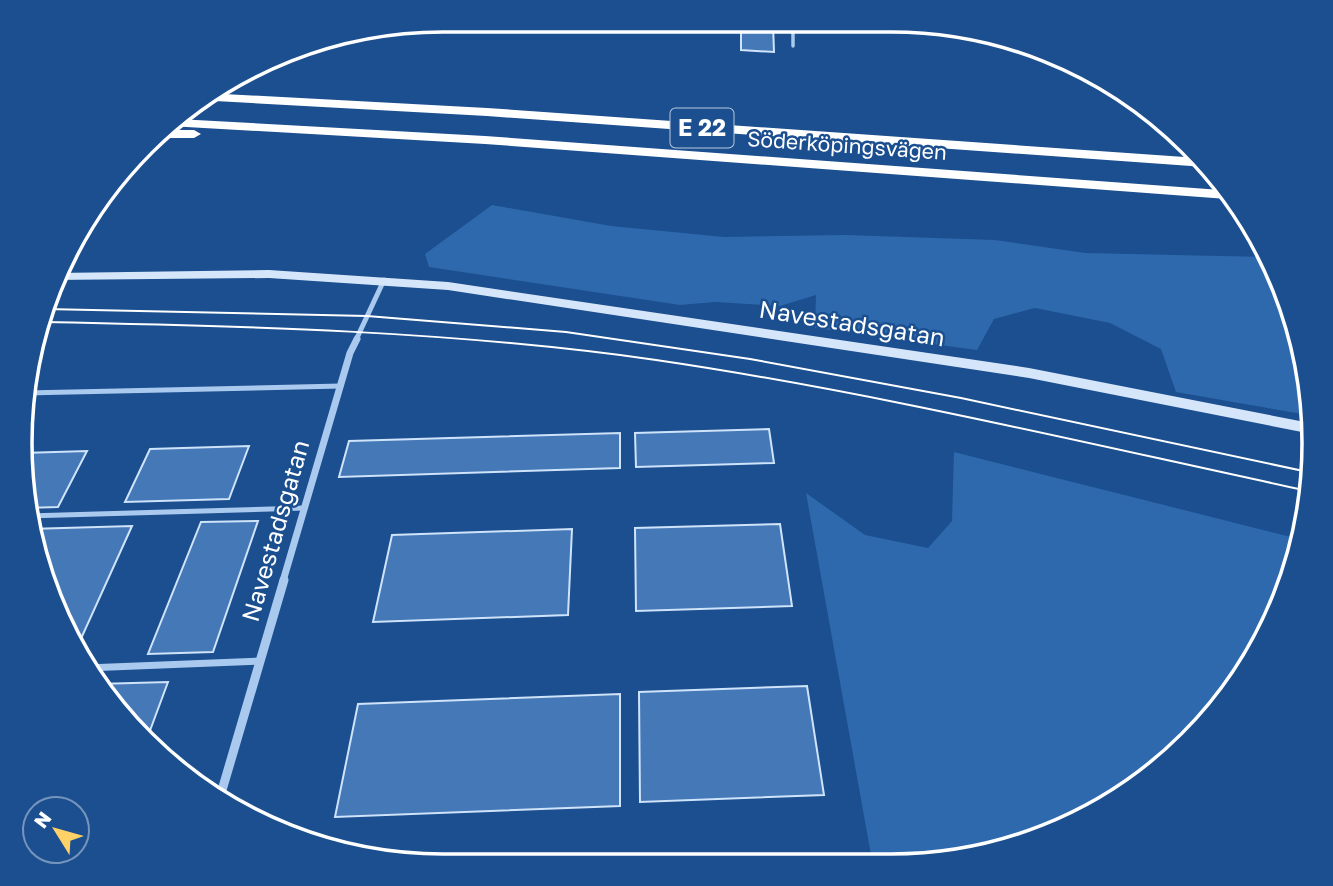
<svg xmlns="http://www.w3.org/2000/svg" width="1333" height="886" font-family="'Golos Text',sans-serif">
<rect width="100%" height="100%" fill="#1b4f8f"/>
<g fill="#2e69ad">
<polygon points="492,205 611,226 724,237 845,235 995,240 1085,253 1266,257 1281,280 1308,415 1176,392 1161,349 1110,323 1035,308 994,319 977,350 815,328 816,295 780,306 715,302 680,305 429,267 425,254"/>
<polygon points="954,452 1295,538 1282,605 1190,742 1053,834 890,867 873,866 806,493 865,535 928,548 952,521"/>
</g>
<g fill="#4478b7" stroke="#cfe3fa" stroke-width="2">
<polygon points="731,24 773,24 774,52 741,50 741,31 732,30"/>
<polygon points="769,429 774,463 636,467 635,433"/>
<polygon points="620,433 620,468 339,477 349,441"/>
<polygon points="249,446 229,499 125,502 150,449"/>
<polygon points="87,451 58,507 26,508 23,453"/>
<polygon points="258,521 213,652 148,654 201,522"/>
<polygon points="780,524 792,606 636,611 635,528"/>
<polygon points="132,526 75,652 29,529"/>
<polygon points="572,529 568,615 373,622 392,535"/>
<polygon points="168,682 145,744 98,684"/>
<polygon points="807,686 824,795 640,802 639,692"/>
<polygon points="620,694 620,806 335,817 358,704"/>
</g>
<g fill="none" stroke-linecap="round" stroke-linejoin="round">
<polyline stroke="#a9c9ee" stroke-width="3.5" points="793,25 793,46"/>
<g stroke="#a9c9ee" stroke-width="5">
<polyline points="25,393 341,386"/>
<polyline points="27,516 305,508"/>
</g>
<polyline stroke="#a9c9ee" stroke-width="7" points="86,668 260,661"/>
<polyline stroke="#a9c9ee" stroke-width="4.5" points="369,31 400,26"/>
<polyline stroke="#a9c9ee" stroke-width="5" points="356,340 384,280"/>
<polyline stroke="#a9c9ee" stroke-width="7" points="283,581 350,353 357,339"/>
<polyline stroke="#a9c9ee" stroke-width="9" points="220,797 284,580"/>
<polygon fill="#d6e6fa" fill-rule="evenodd" points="269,270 448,282 1029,368 1310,423 1312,434 1029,378 448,290 269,278 52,280 56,273"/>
<g fill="#fff" fill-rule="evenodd">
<polygon points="205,93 487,108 1199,158 1205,167 487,116 197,100"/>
<polygon points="177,119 485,136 1221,190 1227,199 485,144 169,126"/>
<polygon points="165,130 194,130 201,134 194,138 156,138"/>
</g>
<g stroke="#fff" stroke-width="2">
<polyline points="45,309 367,316 566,332 750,359 961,398 1308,472"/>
<path d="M42,322c205,4 411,9 614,38 218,32 433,84 648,130"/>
</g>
</g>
<g text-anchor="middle" stroke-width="5" stroke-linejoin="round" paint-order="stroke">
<g font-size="21" fill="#fff" stroke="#1b4f8f">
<text transform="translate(847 146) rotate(4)" y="7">Söderköpingsvägen</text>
</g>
<rect fill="#1b4f8f" stroke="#bbcadd" stroke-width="2" x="670.5" y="108.5" width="63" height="39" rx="5"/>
<g font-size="23" font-weight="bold" fill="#fff">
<text x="702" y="136">E 22</text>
</g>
<g font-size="24" fill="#fff" stroke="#1b4f8f">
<text transform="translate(852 324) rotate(9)" y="8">Navestadsgatan</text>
<text transform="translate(276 531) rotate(-74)" y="8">Navestadsgatan</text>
</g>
</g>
<path d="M0 0H1333V886H0ZM443 32H891A411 411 0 0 1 1302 443V443A411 411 0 0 1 891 854H443A411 411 0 0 1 32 443V443A411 411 0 0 1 443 32Z" fill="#1b4f8f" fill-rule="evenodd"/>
<path fill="none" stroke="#fff" stroke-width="3.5" d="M443 32H891A411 411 0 0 1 1302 443V443A411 411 0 0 1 891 854H443A411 411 0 0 1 32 443V443A411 411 0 0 1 443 32Z"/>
<g transform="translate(56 830) rotate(307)"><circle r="33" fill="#1b4f8f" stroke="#7695bc" stroke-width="2"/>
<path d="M0-5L12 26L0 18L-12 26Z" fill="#ffd166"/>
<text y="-10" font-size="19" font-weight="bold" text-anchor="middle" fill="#ffffff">N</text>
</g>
</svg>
